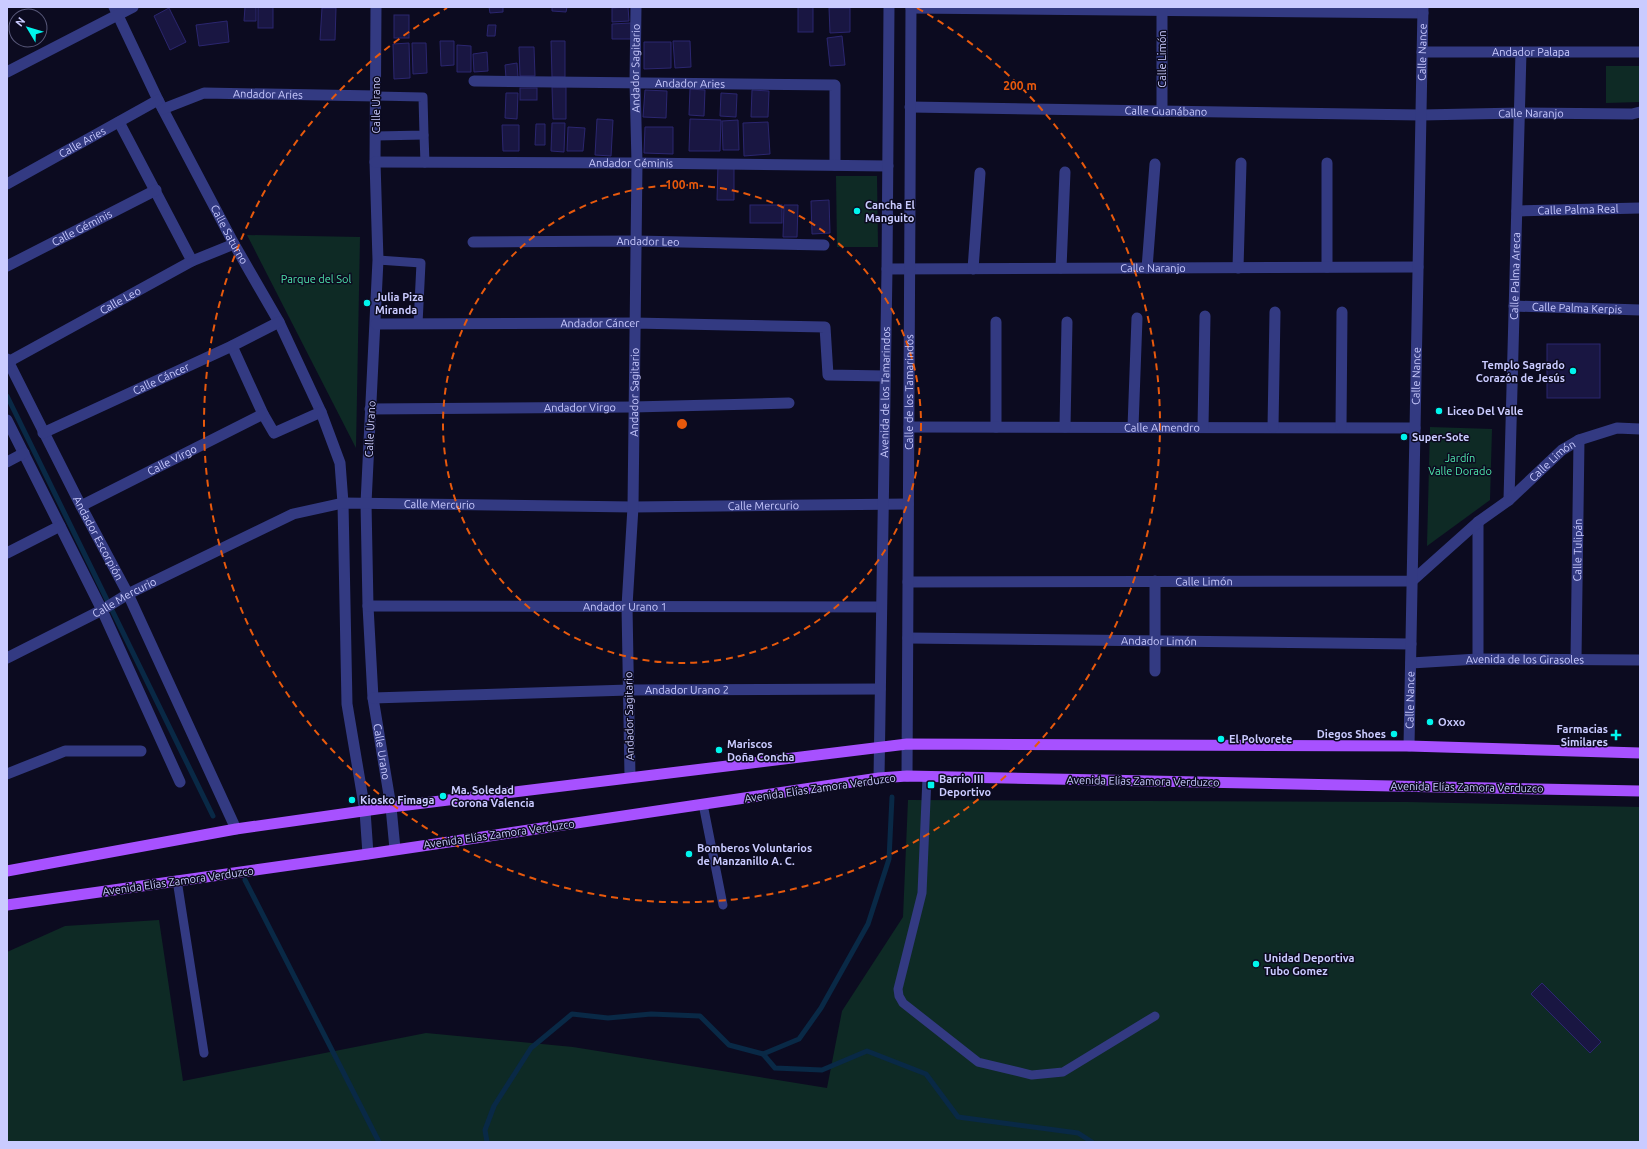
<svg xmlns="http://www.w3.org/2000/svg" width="1647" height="1149" font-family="Ubuntu,sans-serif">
<rect width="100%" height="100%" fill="#0c0b20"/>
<g fill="#0e2a25">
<polygon points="1606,66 1640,66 1640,102 1606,103"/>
<polygon points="836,176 877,176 878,247 837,247"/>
<polygon points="247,235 360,237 356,448"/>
<polygon points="1430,427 1492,429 1490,500 1427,546"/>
<polygon points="908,800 1408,802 1640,807 1640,1142 7,1142 7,952 65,926 159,920 183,1081 426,1033 573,1047 827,1088 842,1011 903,917"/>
</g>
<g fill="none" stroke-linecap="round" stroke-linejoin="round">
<g stroke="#092946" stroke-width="5">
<polyline points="7,396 213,816"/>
<polyline points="245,880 379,1142"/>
<polyline points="763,1054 775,1068 822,1070 867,1051 926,1074 958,1117 1078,1133 1092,1142"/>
<polyline points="487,1142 485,1130 494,1106 531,1048 572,1014 608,1018 651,1014 700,1016 729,1045 763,1054 799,1039 821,1008 868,924 889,859 892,797"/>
</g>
</g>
<g fill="#191642" stroke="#2b266f">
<polygon points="245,7 256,7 256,21 244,21"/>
<rect x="258" y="7" width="15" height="21"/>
<polygon points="489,7 503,7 503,12 490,13"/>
<polygon points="552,7 567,7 566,12 552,11"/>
<polygon points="628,7 629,21 612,22 612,8"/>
<rect x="798" y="7" width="15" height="25"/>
<polygon points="169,8 186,42 170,50 154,16"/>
<polygon points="322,8 336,8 335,40 320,40"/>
<polygon points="829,8 850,8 850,32 830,33"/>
<rect x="394" y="15" width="15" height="23"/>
<polygon points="227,21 229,42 199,46 196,25"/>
<polygon points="631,23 631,39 612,39 612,24"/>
<polygon points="488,25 496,25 495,36 487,36"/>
<polygon points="842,36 845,65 830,66 827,38"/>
<polygon points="440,41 454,41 454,65 441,66"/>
<polygon points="551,41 565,41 565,77 552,77"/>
<polygon points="673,41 690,41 691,67 675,68"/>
<polygon points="644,42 671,42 671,68 644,69"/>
<polygon points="409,43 410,78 394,79 393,44"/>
<polygon points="412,43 426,43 427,73 413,74"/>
<polygon points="457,45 471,46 471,72 457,72"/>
<polygon points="519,47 534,47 535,76 520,76"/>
<polygon points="487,52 488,71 474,72 473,54"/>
<polygon points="517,63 518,77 506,78 505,65"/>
<polygon points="552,87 566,87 566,119 553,119"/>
<rect x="520" y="88" width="17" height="12"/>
<polygon points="690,89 705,90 704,116 689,115"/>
<polygon points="645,90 667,91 666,118 643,117"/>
<polygon points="752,90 769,91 768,117 751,117"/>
<polygon points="506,93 518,93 517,119 505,118"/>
<polygon points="721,93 737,94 736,117 720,116"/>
<polygon points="597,119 613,120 611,156 595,155"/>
<polygon points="690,119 721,120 720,151 689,151"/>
<polygon points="738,120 739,150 723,150 722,121"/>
<polygon points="768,122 770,154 744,156 743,123"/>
<polygon points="552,123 565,123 564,152 551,151"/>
<polygon points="536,124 545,124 545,145 535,145"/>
<polygon points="502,125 519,125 519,151 503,151"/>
<polygon points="568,127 585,128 583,151 567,151"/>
<polygon points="645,127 673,127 673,154 644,153"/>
<polygon points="718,165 734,165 734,200 717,200"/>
<polygon points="829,200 830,233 812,234 811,201"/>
<rect x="750" y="205" width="32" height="18"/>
<polygon points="784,205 798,205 797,237 783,237"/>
<rect x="1547" y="344" width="53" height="54"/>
<polygon points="1542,983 1601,1042 1590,1053 1531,994"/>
</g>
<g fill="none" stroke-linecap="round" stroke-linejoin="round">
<g stroke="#333a82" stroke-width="9">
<polyline points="424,135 425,163"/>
<polyline points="376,136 424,135 423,97 376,96"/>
<polyline points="378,260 421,263 418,324"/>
<polyline points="927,777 922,893 898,989 899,996 903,1003 978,1062 1032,1075 1063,1072 1155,1016"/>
<polyline points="703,804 723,905"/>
<polyline points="177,880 204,1053"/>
</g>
<g stroke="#333a82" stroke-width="11">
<path id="s1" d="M114,7l44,93 76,144 45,78 42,90 19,51 3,40 4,201 18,107 3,43"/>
<path id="s2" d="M376,7l-1,155 3,98 -12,243 2,103 5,92 18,109 4,42"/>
<polyline points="911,8 1423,13"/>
<path id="s3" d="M1422,52h218"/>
<polyline points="7,72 133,7"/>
<path id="s4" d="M474,81l361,4v80"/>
<path id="s5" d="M910,107l511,8 99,-2 112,1 8,-2"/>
<path id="s6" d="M163,109l41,-16 172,3"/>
<polyline points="1162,111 1162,7"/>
<polyline points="119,122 192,261"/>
<path id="s7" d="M375,162l262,1 251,3"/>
<path id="s8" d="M7,184l151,-84"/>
<path id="s9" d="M1517,211l123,-3"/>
<path id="s10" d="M473,242l163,-1 188,4"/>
<path id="s11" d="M7,266l149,-76"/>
<polyline points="1327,267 1327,163"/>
<polyline points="1061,268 1065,172"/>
<polyline points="1147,268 1155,164"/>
<polyline points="1238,268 1241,163"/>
<path id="s12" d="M887,269l531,-2"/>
<polyline points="973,269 980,173"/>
<path id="s13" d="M1514,306l126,4"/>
<polyline points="996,322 996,427"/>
<path id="s14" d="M376,324l258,-1 191,4 3,48 57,1"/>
<polyline points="232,346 263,414 274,433 321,412"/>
<path id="s15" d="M7,359l74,147 47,88 108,235"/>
<path id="s16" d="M8,362l184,-101 42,-17"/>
<path id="s17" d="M370,409l263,-2 156,-4"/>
<polyline points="7,420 102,610 180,782"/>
<path id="s18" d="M909,427l506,1"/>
<polyline points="1065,427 1067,322"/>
<polyline points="1133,427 1137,318"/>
<polyline points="1203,427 1205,316"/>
<polyline points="1273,427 1275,312"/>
<polyline points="1341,427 1342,312"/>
<path id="s19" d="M43,433l189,-87 47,-24"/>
<polyline points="7,462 24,453"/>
<path id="s20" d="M1509,500l12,-448"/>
<path id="s21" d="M81,506l182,-92"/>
<polyline points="1478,522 1478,659"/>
<polyline points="7,553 60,526"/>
<path id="s22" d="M908,582l504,-1 66,-59 31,-22 53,-50 17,-10 38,-12 23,1"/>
<path id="s23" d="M368,606l513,1"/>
<path id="s24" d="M908,638l503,6"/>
<path id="s25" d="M7,658l95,-48 26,-16 165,-80 50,-11 290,4 275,-3"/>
<path id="s26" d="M1576,659l3,-219"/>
<path id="s27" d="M1411,663l67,-4 162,1"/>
<polyline points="1155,671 1155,581"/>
<path id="s28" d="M373,698l256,-8 251,-1"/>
<path id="s29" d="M1409,746l14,-739"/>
<polyline points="7,774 65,751 141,751"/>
<path id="s30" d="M630,777l-3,-171 6,-99 4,-344 -2,-81 1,-75"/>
</g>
<g stroke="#333a82" stroke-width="11">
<path id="s31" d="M907,776l4,-769"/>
<path id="s32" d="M879,778l8,-509 2,-262"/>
</g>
<g stroke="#a751ff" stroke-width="11">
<polyline points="7,871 236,829 391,807 907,744 1409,746 1640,753"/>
<polyline points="7,905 368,854 879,778 907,776 1640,791"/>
</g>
</g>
<g fill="none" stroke="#e8590c" stroke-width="2" stroke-dasharray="7 5">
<circle cx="682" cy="424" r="239"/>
<path d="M917 8A478 478 0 1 1 447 8"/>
</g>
<g fill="#00f5ed" stroke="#0c0b20" stroke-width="1.5">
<circle cx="857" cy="211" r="4"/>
<circle cx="367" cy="303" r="4"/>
<circle cx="1573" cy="371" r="4"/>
<circle cx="1439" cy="411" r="4"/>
<circle cx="1404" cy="437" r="4"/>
<circle cx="1430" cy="722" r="4"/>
<circle cx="1394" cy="734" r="4"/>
<path d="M1614 729h4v4h4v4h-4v4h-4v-4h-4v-4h4z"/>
<circle cx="1221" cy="739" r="4"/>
<circle cx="719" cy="750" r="4"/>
<rect x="927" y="781" width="8" height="8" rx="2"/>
<circle cx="443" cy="796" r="4"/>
<circle cx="352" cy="800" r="4"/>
<circle cx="689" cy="854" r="4"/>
<circle cx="1256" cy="964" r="4"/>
</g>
<g text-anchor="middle" stroke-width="3" stroke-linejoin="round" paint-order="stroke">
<g font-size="11" fill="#cacbff" stroke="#0c0b20">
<text dy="4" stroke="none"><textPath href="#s3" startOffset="109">Andador Palapa</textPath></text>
<text dy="4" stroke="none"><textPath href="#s29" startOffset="694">Calle Nance</textPath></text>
<text transform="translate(1162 59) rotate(-90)" y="4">Calle Limón</text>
<text dy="4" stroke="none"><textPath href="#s30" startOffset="709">Andador Sagitario</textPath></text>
<text dy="4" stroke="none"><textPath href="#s4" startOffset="216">Andador Aries</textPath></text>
<text dy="4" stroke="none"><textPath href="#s6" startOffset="108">Andador Aries</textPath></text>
<text transform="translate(376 105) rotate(-90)" y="4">Calle Urano</text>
<text dy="4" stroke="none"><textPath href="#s5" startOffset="256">Calle Guanábano</textPath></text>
<text dy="4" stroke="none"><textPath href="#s5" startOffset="621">Calle Naranjo</textPath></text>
<text dy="4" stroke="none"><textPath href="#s8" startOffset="86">Calle Aries</textPath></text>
<text dy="4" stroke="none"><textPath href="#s7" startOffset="256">Andador Géminis</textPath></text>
<text dy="4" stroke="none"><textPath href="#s9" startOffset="61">Calle Palma Real</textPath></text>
<text dy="4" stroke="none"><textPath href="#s11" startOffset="84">Calle Géminis</textPath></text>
<text dy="4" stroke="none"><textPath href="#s1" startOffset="255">Calle Saturno</textPath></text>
<text dy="4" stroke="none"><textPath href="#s10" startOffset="175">Andador Leo</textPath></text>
<text dy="4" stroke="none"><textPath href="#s12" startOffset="266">Calle Naranjo</textPath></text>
<text dy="4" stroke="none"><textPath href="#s20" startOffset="224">Calle Palma Areca</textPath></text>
<text dy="4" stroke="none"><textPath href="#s16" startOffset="128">Calle Leo</textPath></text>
<text dy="4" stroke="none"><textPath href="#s13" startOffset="63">Calle Palma Kerpis</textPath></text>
<text dy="4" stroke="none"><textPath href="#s14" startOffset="224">Andador Cáncer</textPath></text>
<text dy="4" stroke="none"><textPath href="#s29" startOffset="370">Calle Nance</textPath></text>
<text dy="4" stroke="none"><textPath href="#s19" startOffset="130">Calle Cáncer</textPath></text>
<text dy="4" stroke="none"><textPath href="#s30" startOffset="385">Andador Sagitario</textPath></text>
<text dy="4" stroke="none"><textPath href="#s32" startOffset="386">Avenida de los Tamarindos</textPath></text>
<text dy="4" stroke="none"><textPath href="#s31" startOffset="384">Calle de los Tamarindos</textPath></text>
<text dy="4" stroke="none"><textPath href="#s17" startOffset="210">Andador Virgo</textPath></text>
<text dy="4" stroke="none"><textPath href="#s18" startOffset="253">Calle Almendro</textPath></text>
<text transform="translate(370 429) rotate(-87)" y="4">Calle Urano</text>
<text dy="4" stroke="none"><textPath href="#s21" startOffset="102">Calle Virgo</textPath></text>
<text dy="4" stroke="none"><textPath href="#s22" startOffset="689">Calle Limón</textPath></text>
<text dy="4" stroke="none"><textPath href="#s25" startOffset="468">Calle Mercurio</textPath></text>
<text dy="4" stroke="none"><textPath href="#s25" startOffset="792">Calle Mercurio</textPath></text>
<text dy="4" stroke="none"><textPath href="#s15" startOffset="201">Andador Escorpión</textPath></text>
<text dy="4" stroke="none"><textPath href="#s26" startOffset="109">Calle Tulipán</textPath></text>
<text dy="4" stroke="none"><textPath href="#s22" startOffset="296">Calle Limón</textPath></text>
<text dy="4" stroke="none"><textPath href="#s25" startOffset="132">Calle Mercurio</textPath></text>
<text dy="4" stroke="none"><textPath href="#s23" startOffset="257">Andador Urano 1</textPath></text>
<text dy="4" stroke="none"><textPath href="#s24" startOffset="251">Andador Limón</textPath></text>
<text dy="4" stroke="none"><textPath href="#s27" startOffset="114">Avenida de los Girasoles</textPath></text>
<text dy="4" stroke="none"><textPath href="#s28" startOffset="314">Andador Urano 2</textPath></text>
<text dy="4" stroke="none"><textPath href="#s29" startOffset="46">Calle Nance</textPath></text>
<text transform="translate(629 716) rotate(-91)" y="4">Andador Sagitario</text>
<text dy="4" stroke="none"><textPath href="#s2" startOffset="746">Calle Urano</textPath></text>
<text transform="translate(1143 781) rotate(1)" y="4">Avenida Elías Zamora Verduzco</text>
<text transform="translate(1467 787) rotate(1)" y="4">Avenida Elías Zamora Verduzco</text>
<text transform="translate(820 788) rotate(-8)" y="4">Avenida Elías Zamora Verduzco</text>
<text transform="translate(499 834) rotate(-8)" y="4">Avenida Elías Zamora Verduzco</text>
<text transform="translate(178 881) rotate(-8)" y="4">Avenida Elías Zamora Verduzco</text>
</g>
<g font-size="11" font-weight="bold" fill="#cacbff" stroke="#0c0b20" text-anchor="start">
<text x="865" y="209">Cancha El<tspan x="865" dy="13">Manguito</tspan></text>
<text x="375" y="301">Julia Piza<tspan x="375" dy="13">Miranda</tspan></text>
<text x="1565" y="369" text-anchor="end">Templo Sagrado<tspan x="1565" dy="13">Corazón de Jesús</tspan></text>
<text x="1447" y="415">Liceo Del Valle</text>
<text x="1412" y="441">Super-Sote</text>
<text x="1438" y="726">Oxxo</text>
<text x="1608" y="733" text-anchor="end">Farmacias<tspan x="1608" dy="13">Similares</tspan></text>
<text x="1386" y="738" text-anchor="end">Diegos Shoes</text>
<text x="1229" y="743">El Polvorete</text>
<text x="727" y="748">Mariscos<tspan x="727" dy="13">Doña Concha</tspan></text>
<text x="939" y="783">Barrio III<tspan x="939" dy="13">Deportivo</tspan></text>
<text x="451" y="794">Ma. Soledad<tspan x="451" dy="13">Corona Valencia</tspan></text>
<text x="360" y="804">Kiosko Fimaga</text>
<text x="697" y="852">Bomberos Voluntarios<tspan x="697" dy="13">de Manzanillo A. C.</tspan></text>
<text x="1264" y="962">Unidad Deportiva<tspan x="1264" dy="13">Tubo Gomez</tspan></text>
</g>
<g font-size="11" fill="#4fe6ac" stroke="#0c0b20">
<text x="316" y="283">Parque del Sol</text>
<text x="1460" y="462">Jardín<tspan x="1460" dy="13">Valle Dorado</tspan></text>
</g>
</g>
<circle cx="682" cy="424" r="6" fill="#e8590c" stroke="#0c0b20" stroke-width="2"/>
<g font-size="12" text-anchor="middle" font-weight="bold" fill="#e8590c" stroke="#0c0b20" stroke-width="3" stroke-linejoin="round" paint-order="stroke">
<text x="1020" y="90">200 m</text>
<text x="682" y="189">100 m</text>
</g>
<rect width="1647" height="1149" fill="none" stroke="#cacbff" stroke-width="16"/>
<g transform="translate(28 28) rotate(308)"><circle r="19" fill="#0c0b20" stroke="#585879"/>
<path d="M0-3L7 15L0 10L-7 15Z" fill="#00f5ed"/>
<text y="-6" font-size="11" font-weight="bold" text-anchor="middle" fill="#cacbff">N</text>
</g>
</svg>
